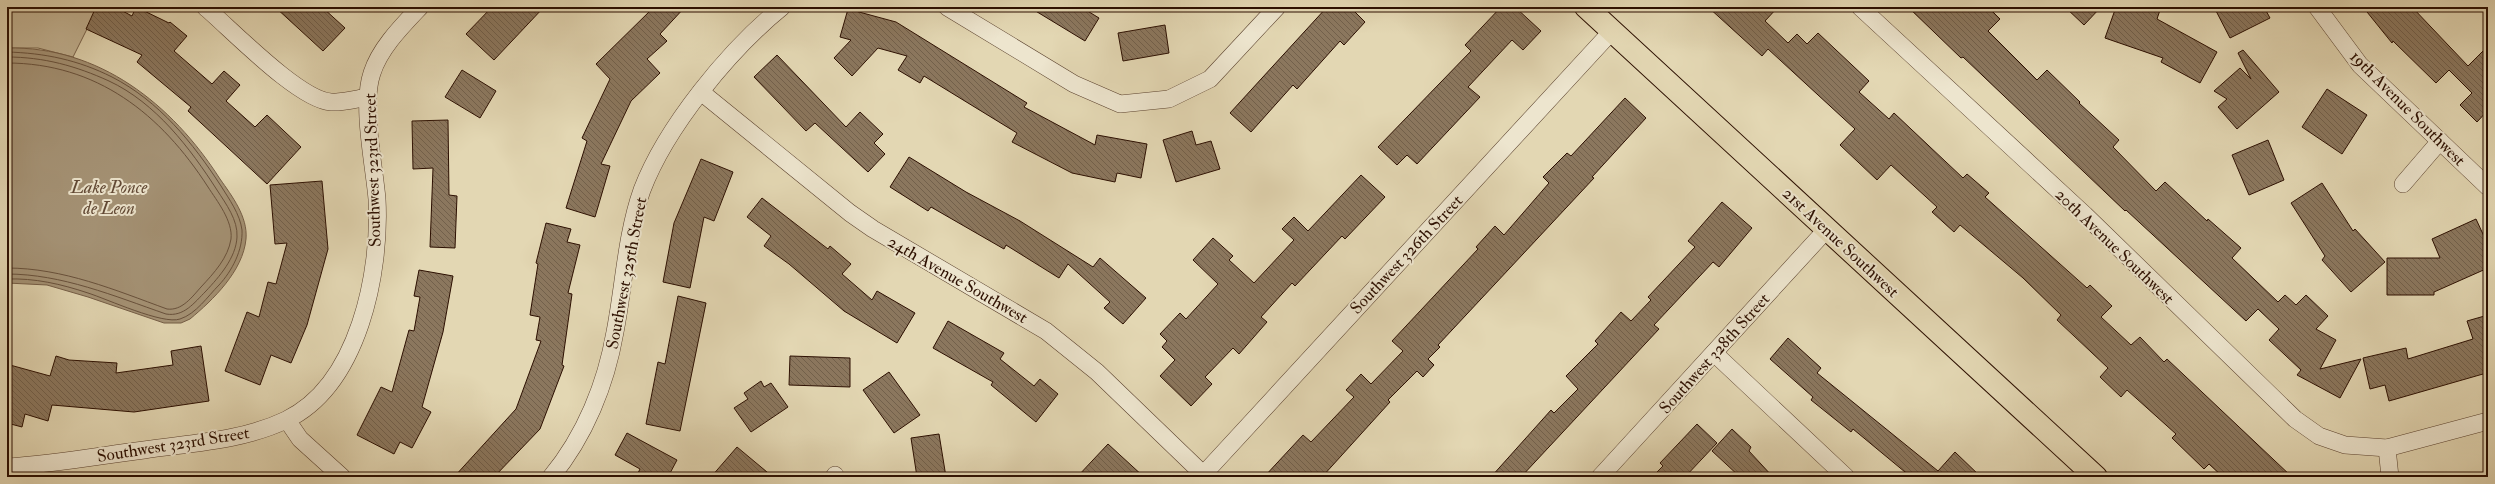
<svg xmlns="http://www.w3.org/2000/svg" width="2495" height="484" font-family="'IM FELL Double Pica',serif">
<defs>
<pattern id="building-back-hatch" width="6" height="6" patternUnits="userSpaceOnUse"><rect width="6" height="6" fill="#8b775e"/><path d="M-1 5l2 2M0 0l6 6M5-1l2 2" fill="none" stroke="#72604b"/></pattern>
</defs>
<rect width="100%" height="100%" fill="#e3d7b3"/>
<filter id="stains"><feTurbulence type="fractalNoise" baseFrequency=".005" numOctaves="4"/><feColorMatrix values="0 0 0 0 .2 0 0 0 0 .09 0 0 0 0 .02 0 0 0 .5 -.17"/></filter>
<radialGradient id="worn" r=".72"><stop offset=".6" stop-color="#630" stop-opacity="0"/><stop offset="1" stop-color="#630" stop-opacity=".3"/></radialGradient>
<polygon fill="#c4b595" stroke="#78624b" points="7,7 98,7 73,57 38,48 7,48"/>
<path fill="#a59376" stroke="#755e47" d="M7,48c92,-2 165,56 213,131 12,17 28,38 26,60 -3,32 -33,61 -56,80l-9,4h-17l-76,-26 -41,-12 -40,-2z"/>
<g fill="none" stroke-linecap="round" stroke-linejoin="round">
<g stroke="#68513c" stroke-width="1">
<path d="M7,52c38,1 71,8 105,25 47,24 81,66 109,109 8,13 19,28 21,44 1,20 -10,41 -23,55 -11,11 -23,29 -39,34 -17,6 -73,-20 -92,-26 -27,-9 -53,-15 -81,-14"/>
<path d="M7,57c37,0 69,9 102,24 47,22 81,67 108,109 9,14 21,30 20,47 -1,21 -18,40 -31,54 -12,12 -22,26 -40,23 -52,-18 -104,-40 -159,-40"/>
<path d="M7,63c90,0 154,51 201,124 9,14 25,34 23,52 -3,19 -17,34 -30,48 -9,10 -19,24 -34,22 -52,-19 -104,-41 -160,-41"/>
</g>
</g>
<g fill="url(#building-back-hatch)" stroke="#2c0f01">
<polygon points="96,7 115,7 132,16 136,7 169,23 170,22 187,36 174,51 212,84 224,71 240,85 226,101 255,127 267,115 301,147 267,184 188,111 191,107 137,62 142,55 86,29"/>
<polygon points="275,7 322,7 345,28 323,51"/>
<polygon points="492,7 544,7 494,60 466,34"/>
<polygon points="654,7 685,7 660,34 667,41 647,59 660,73 631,101 601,164 610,166 595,217 566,208 587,141 582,138 610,79 596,64"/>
<polygon points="1029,7 1081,7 1099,18 1085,41"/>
<polygon points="1327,7 1350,7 1365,22 1344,45 1340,41 1297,89 1293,85 1251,132 1230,113"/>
<polygon points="1501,7 1515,7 1541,31 1523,50 1512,40 1468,87 1480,97 1417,164 1407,155 1397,165 1378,147 1471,51 1465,45"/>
<polygon points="1708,7 1778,7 1765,21 1788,43 1797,34 1807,44 1818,33 1869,81 1859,92 1889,119 1894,113 1963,178 1967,174 1989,193 1985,197 2087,288 2090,285 2112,306 2101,317 2131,345 2140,337 2164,362 2167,359 2292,477 2223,477 2209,464 2204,469 2172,438 2176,434 2127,390 2121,397 2100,377 2108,368 2057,320 2061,315 2023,278 1960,225 1954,232 1932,212 1937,207 1891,165 1877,180 1840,145 1855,129 1768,49 1762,56"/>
<polygon points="1908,7 1988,7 2000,19 1988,31 2037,80 2047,70 2080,102 2079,103 2119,140 2113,147 2156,191 2165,182 2207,221 2208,219 2241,248 2232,258 2278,302 2285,295 2296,305 2306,295 2328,316 2316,329 2336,340 2320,369 2361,359 2340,398 2297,375 2301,370 2269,340 2279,329 2258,309 2246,321 2126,210 2125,211 1963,57 1961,58"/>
<polygon points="2065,7 2101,7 2084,25"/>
<polygon points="2116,7 2161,7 2157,19 2217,52 2200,83 2161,62 2163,58 2105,38"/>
<polygon points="2214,7 2264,7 2270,18 2230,38"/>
<polygon points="2363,7 2412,7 2468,66 2488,46 2488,110 2477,122 2460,105 2472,93 2449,70 2436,83 2393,41 2392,43"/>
<polygon points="848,9 896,22 1027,103 1024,107 1095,145 1097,135 1147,144 1141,178 1117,173 1115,182 1072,173 1012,142 1017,133 924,76 920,83 898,70 907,56 878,48 852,76 834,58 851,40 840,37"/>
<polygon points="1165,25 1169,53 1123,61 1118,33"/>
<polygon points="2243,50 2279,92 2237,129 2218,107 2227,99 2214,91 2240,68 2251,79 2238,53"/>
<polygon points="777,55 846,127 860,112 883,134 874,143 885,154 868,172 815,123 806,131 754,77"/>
<polygon points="462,70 496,91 480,118 445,97"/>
<polygon points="2327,89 2367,115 2342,154 2302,127"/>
<polygon points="1625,98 1646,118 1592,177 1594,178 1438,345 1440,347 1428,359 1434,365 1423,377 1417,371 1388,400 1390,402 1322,477 1264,477 1303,435 1311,442 1354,397 1346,390 1361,374 1371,384 1403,351 1392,341 1478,249 1476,247 1495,226 1504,235 1549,183 1543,177 1567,153 1571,156"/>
<polygon points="448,120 449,195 457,196 455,248 430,247 433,168 413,169 412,121"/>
<polygon points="1192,131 1196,145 1211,141 1220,169 1176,182 1163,140"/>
<polygon points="2268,140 2284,180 2249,195 2232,155"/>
<polygon points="909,157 966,192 1020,221 1093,267 1100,258 1146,298 1123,324 1104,308 1110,302 1068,264 1059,278 1006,245 1004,249 931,207 928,211 890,187"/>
<polygon points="701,159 733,172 714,221 704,217 690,288 663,282 674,223"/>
<polygon points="1361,175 1385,197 1345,239 1342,236 1295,286 1292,283 1261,317 1267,322 1239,354 1233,348 1205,377 1212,384 1191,406 1160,376 1175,360 1162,347 1167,341 1160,334 1180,313 1186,319 1218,284 1193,260 1213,238 1233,256 1229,260 1254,283 1294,240 1282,229 1294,217 1308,231"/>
<polygon points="322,181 328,249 307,325 291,363 271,355 260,385 225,371 247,312 259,317 268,282 276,284 287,243 275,244 270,185"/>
<polygon points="2322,183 2353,231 2355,229 2385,262 2351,292 2322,260 2325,256 2291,203"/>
<polygon points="762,198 828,249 830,246 851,264 842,274 872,300 877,291 915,313 897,343 844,311 789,264 764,246 771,236 747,217"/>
<polygon points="1722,202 1752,228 1719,267 1713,262 1654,325 1659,329 1521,477 1491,477 1551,410 1554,413 1578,389 1566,376 1598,344 1595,341 1621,312 1631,321 1651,300 1648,297 1695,247 1688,241"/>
<polygon points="2476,219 2488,245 2488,268 2434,292 2434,295 2387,295 2387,258 2440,258 2432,239"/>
<polygon points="546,223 571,229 567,242 580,245 568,293 572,294 562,365 564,366 540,429 494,477 454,477 516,409 541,341 536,340 540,317 530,315 538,264 536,263"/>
<polygon points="419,270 453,276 443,332 422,407 431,412 412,448 400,442 394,454 357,435 381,387 392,392 409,330 414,331 420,297 414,296"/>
<polygon points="678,296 706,303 680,431 646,424 658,362 665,364"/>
<polygon points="2488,315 2488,376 2484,376 2483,374 2389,401 2385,385 2370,389 2363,358 2406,348 2408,359 2473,339 2467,321"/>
<polygon points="948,321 1004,353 1000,359 1034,386 1040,379 1058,394 1036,422 991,385 993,382 933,348"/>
<polygon points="1788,338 1821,368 1817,373 1938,471 1955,452 1981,477 1911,477 1853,429 1851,432 1811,400 1813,397 1770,359"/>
<polygon points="201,346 209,401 134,412 52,405 48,421 25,414 22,427 7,423 7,377 10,365 50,376 56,356 69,360 117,363 116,373 173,365 171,351"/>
<polygon points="790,356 850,358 850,387 789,385"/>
<polygon points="889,372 920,415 894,433 863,390"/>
<polygon points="761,381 764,387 771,383 788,407 751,432 734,408 748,399 744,393"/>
<polygon points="1697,424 1717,443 1685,477 1652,477 1663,466 1660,463"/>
<polygon points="1732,429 1751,447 1749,451 1773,477 1740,477 1712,451"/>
<polygon points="627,433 677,460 668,477 636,477 640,469 615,455"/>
<polygon points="939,434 946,477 917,477 911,438"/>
<polygon points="1108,444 1144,477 1077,477"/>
<polygon points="737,447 773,477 711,477"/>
</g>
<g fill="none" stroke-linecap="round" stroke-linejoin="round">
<g stroke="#5a412e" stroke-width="18">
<g id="minor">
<path d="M205,7c27,23 94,93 126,95 11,1 25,-3 37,-5"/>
<polyline points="947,7 1074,84 1120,104 1169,99 1210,79 1277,7"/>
<polyline points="1860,7 2085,215 2295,419 2319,436 2345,445 2387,448 2488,421"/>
<polyline points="2317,7 2360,65 2488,187"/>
<polyline points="701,92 850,213 873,229 1046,331 1097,372 1206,477"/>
<polyline points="2403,184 2440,141"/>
<polyline points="1714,353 1846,477"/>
<polyline points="287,420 300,439 342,477"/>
<polyline points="2387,448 2390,477"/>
<path d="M7,467c46,-3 91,-11 137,-17 47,-7 98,-9 142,-30 73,-35 95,-148 91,-221 -3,-35 -16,-94 -5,-126 8,-25 30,-47 48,-66"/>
<path d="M551,477c34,-41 55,-93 64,-145 9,-46 11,-97 27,-142 24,-63 87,-140 140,-183"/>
<polyline points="834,477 835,475"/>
<polyline points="1201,477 1612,31"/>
<polyline points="1600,477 1827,229"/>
</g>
</g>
<g stroke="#2c0f01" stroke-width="24">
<polyline id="primary" points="1586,7 2096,477"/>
</g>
<use href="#minor" stroke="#ede5ce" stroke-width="17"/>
<use href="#primary" stroke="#e3d7b3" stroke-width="22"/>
</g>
<g text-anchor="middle" stroke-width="4" stroke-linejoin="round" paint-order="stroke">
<g font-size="17" fill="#2c0f01" stroke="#ede5ce">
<text transform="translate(2408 108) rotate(45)" y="6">19th Avenue Southwest</text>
<text transform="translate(372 170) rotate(-92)" y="6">Southwest 323rd Street</text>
<text transform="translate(1841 242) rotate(43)" y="6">21st Avenue Southwest</text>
<text transform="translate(2115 246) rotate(44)" y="6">20th Avenue Southwest</text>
<text transform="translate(1406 254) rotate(-47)" y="6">Southwest 326th Street</text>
<text transform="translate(626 273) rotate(-79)" y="6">Southwest 325th Street</text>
<text transform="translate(958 279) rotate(30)" y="6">24th Avenue Southwest</text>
<text transform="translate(1714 353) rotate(-48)" y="6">Southwest 328th Street</text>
<text transform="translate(173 444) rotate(-9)" y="6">Southwest 323rd Street</text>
</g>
<g font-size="18" font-style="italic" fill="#624a36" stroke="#ede5ce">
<text x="109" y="193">Lake Ponce<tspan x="109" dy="21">de Leon</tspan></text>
</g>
</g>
<rect width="2495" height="484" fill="none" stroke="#e3d7b3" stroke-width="24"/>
<rect x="8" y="8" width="2479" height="468" fill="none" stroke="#2c0f01" stroke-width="2"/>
<rect x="12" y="12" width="2471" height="460" fill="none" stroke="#2c0f01"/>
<rect width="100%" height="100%" filter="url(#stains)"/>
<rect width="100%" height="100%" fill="url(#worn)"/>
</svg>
